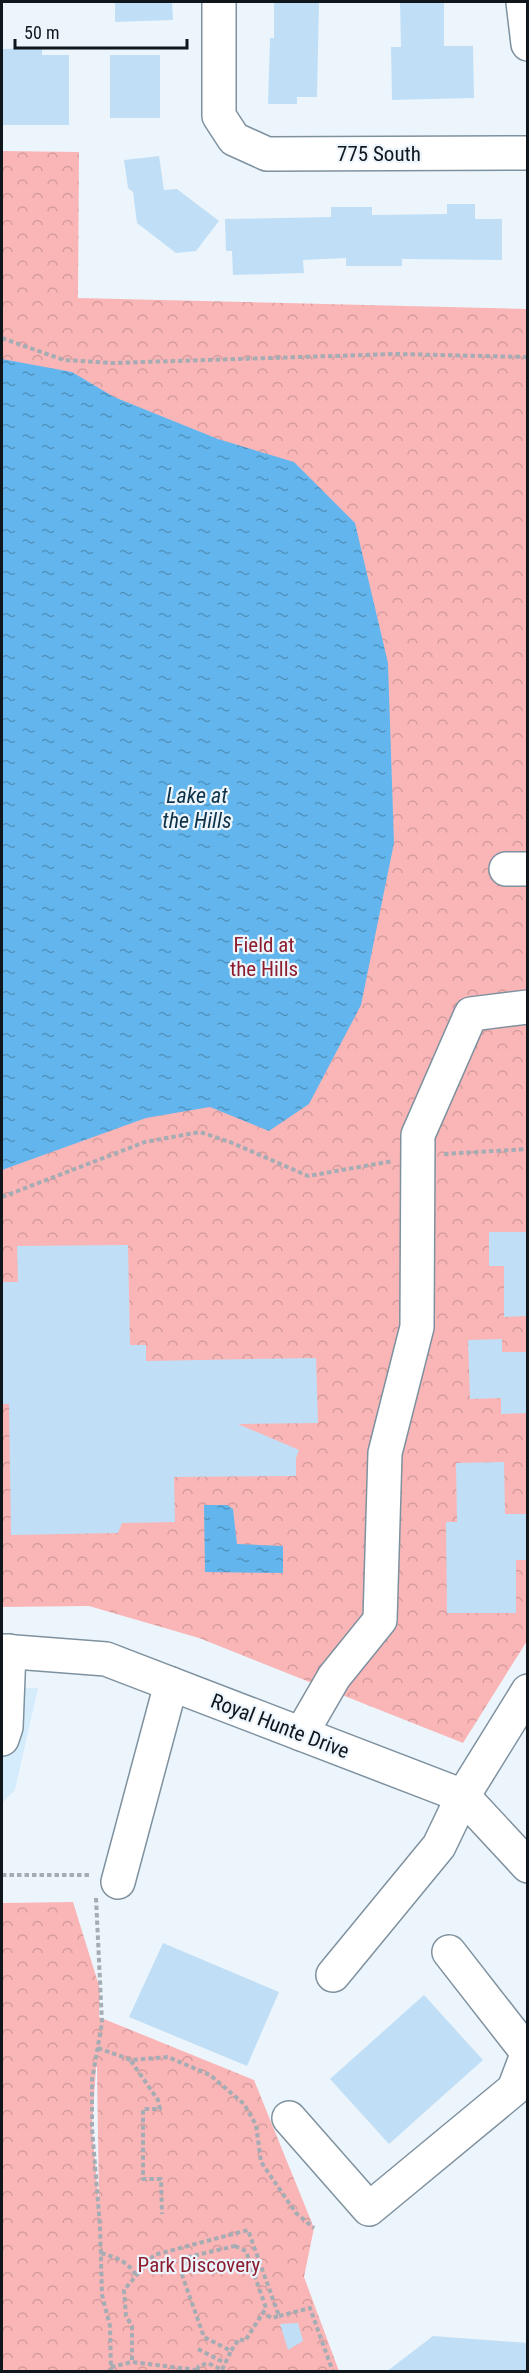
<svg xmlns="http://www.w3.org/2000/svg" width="529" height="2373" font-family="'Roboto Condensed',sans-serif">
<defs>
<pattern id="park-crowns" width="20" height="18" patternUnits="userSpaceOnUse" patternTransform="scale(1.5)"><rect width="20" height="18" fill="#fab6b7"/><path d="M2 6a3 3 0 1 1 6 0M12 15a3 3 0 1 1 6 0" fill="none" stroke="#d59c9d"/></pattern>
<pattern id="water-ripples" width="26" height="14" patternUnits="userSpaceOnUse" patternTransform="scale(1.5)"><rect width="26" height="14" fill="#63b6ed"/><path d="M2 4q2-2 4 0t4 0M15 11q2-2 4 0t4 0" fill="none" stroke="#5093bf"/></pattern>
</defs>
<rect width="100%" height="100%" fill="#edf5fc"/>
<polygon fill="#d5ecfc" points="2,1688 38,1688 15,1790 2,1803"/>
<g fill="url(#park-crowns)" fill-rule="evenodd">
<polygon points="2,151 79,152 78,298 527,309 527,1641 463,1743 199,1638 89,1606 2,1607"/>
<path d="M73,1902l27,87 -1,28 155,63 60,148 -10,49 35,94h-337v-468zM96,2067h1l2,138 -7,-77z"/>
</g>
<g fill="url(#water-ripples)">
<polygon points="2,359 72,372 114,397 218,439 294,462 355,523 388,663 394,843 361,1005 309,1104 269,1131 210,1107 146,1118 2,1170"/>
<polygon points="204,1505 227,1505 233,1509 237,1544 283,1546 283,1573 205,1572"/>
</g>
<g fill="#c0dff6">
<polygon points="115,2 172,2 173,20 115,22"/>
<polygon points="274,2 319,2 317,97 297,97 297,104 268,104 270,38 274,38"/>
<polygon points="400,2 444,2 444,46 473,46 474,98 392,100 391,47 401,47"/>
<polygon points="42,48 42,55 69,55 69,125 2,125 3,49"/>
<rect x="110" y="55" width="50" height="63"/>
<polygon points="159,156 164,190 177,189 219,221 196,251 176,253 137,223 133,192 128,188 124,160"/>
<polygon points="447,204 475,204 475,219 502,219 502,260 402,259 402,266 346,266 346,258 303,260 304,273 233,275 232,251 226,251 225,219 331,217 331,207 372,207 372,215 447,214"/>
<polygon points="489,1232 528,1232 528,1316 504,1317 504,1266 489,1266"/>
<polygon points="128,1245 130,1345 146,1345 146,1361 316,1358 318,1423 238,1424 299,1450 296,1458 296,1476 174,1477 175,1522 122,1523 118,1533 11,1535 9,1404 2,1404 2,1282 18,1282 17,1246"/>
<polygon points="502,1339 502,1352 528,1352 528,1413 501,1414 501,1398 470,1399 468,1340"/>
<polygon points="504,1462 505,1514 528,1514 528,1560 516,1560 516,1613 447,1613 446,1522 457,1522 456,1463"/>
<polygon points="163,1943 279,1992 247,2066 129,2017"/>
<polygon points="424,1995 483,2060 389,2144 330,2079"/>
<polygon points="298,2323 303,2341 288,2350 280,2324"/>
<polygon points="433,2336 528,2343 528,2372 386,2372"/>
</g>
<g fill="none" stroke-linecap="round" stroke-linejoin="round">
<g stroke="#7e919f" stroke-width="36">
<g id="minor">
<polyline points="219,2 219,116 234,139 267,154 528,153"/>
<polyline points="523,2 528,44"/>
<polyline points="506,869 528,869"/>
<polyline points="301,1734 334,1677 380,1620 385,1453 417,1327 418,1135 471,1014 528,1007"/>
<polyline points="2,1739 6,1727 9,1651"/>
<polyline points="118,1882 171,1684"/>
<polyline points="449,1952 527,2052"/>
<polyline points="333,1975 439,1846 463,1796 528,1691"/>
<polyline points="289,2118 369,2209 514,2089 528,2052"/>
</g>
</g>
<g stroke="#7e919f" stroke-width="36">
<polyline id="major" points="2,1651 106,1659 463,1796 528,1866"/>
</g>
<g stroke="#a5acb3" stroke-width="4" stroke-dasharray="4.5 3" stroke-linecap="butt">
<polyline points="2,338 64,360 112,363 395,354 528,357"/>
<polyline points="444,1154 528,1149"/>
<polyline points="2,1197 145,1142 200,1132 230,1142 308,1176 393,1161"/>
<polyline points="2,1875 92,1875"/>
<polyline points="96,1898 102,2023 92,2080 92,2128 100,2226 102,2295 110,2326 111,2372"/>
<polyline points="98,2048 131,2060 168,2057 210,2075 244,2104 256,2125 261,2162 296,2213 314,2228"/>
<polyline points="131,2061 158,2100 160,2109 143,2109 143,2179 161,2179 162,2214"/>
<polygon points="235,2246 246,2251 266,2308 245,2341 239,2339 231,2351 204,2337 181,2272 188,2257"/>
<path d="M101,2253c16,5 26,8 35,22"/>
<polyline points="279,2316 310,2308 333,2372"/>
<polyline points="198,2349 225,2363"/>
<polyline points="111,2367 132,2362"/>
<polyline points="197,2370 132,2362 132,2326 126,2316 124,2290 154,2255 248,2230 279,2316 272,2318 263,2313"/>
<polyline points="197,2370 199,2366 208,2363 222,2370 231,2351"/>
</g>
<use href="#minor" stroke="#fff" stroke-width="33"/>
<use href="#major" stroke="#fff" stroke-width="33"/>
</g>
<g text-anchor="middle" stroke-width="4.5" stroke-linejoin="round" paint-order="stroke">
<g font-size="21" fill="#0f161c" stroke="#edf5fc">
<text x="379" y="161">775 South</text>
<text transform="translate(280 1726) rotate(21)" y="7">Royal Hunte Drive</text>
</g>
<g font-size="21" fill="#8c1e2f" stroke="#edf5fc">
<text x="264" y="952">Field at<tspan x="264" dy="24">the Hills</tspan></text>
<text x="199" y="2272">Park Discovery</text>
</g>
<g font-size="22" font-style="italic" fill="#0e3249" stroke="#edf5fc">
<text x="197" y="803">Lake at<tspan x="197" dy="25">the Hills</tspan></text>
</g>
</g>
<rect width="529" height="2373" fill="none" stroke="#0f161c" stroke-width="6"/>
<path d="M15 39v9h172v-9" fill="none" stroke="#0f161c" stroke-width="3"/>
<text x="24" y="39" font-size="18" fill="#0f161c" stroke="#edf5fc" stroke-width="4.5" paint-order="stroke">50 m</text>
</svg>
